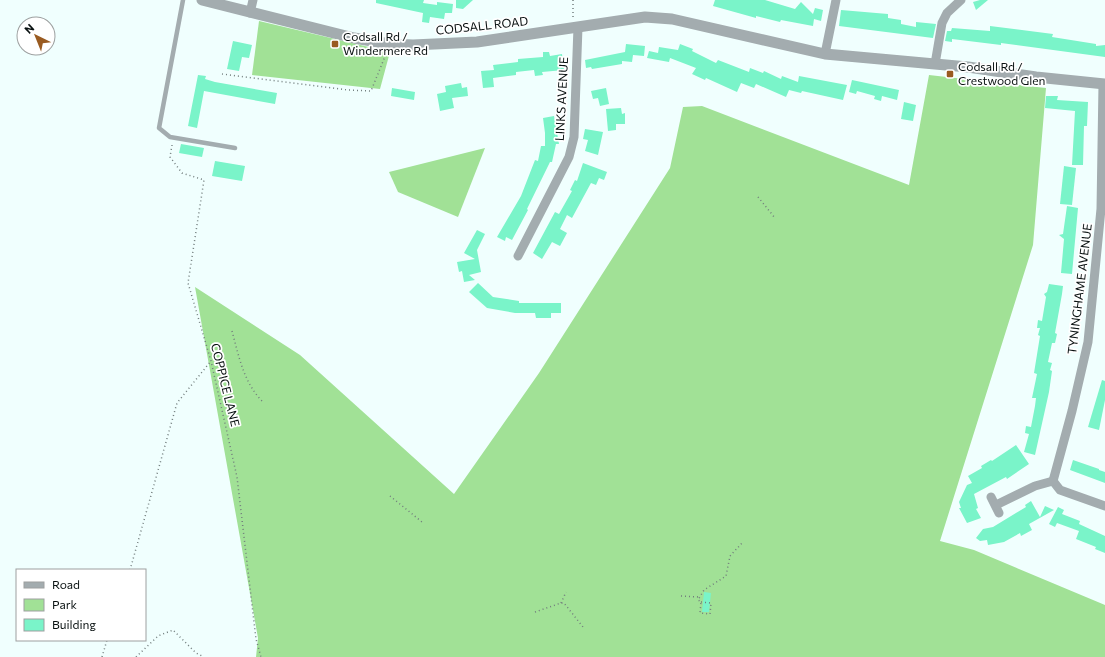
<svg xmlns="http://www.w3.org/2000/svg" width="1105" height="657" font-family="Commissioner,sans-serif">
<rect width="100%" height="100%" fill="#f0fffe"/>
<g fill="#a1e196">
<polygon points="259,21 390,52 380,89 252,75"/>
<polygon points="929,75 1046,88 1033,245 940,541 974,550 1105,605 1105,657 256,657 258,638 195,287 300,355 454,494 539,373 670,168 683,107 702,106 909,185"/>
<polygon points="485,148 458,217 398,192 389,172"/>
</g>
<g fill="#7af4c9">
<polygon points="376,0 424,0 423,3 437,5 437,2 453,4 452,13 445,13 444,19 430,17 429,23 422,22 423,13 376,3"/>
<polygon points="456,0 473,0 463,9 456,8"/>
<polygon points="715,0 765,0 795,9 801,2 813,14 815,8 823,10 821,21 814,19 813,26 781,20 780,22 756,16 756,18 713,6"/>
<polygon points="980,0 988,0 976,10 973,2"/>
<polygon points="841,10 888,14 888,18 901,20 901,24 916,27 916,22 936,24 933,38 839,26"/>
<polygon points="990,26 1053,34 1052,37 1096,44 1096,46 1105,45 1105,57 1001,43 1001,45 952,39 952,42 945,41 947,31 951,31 952,28 990,31"/>
<polygon points="233,41 252,45 249,58 242,57 239,71 227,69"/>
<polygon points="626,44 645,46 644,56 633,55 632,62 622,61 622,64 592,69 591,67 586,68 585,60 625,52"/>
<polygon points="680,44 693,49 692,51 716,63 718,60 749,72 750,68 763,73 764,71 781,79 782,76 798,82 799,76 847,85 843,100 802,91 801,93 789,90 786,97 756,84 754,88 741,83 737,92 706,78 705,80 692,74 696,68 670,58 669,62 647,58 649,51 658,53 659,47 678,50"/>
<polygon points="543,52 549,52 550,56 562,54 564,70 542,72 543,75 535,76 534,70 516,72 516,75 493,78 494,87 483,88 481,71 494,70 493,65 518,62 518,59 543,57"/>
<polygon points="198,75 206,76 205,79 215,82 277,93 275,104 204,91 197,128 188,126"/>
<polygon points="852,80 899,90 897,100 882,96 881,101 874,99 875,96 857,91 856,94 849,92"/>
<polygon points="461,83 462,88 467,87 468,96 452,98 454,108 440,111 437,94 446,92 445,86"/>
<polygon points="392,88 415,92 414,100 391,96"/>
<polygon points="606,88 609,104 600,106 598,98 593,99 591,91"/>
<polygon points="1046,96 1058,96 1057,100 1088,102 1087,126 1084,126 1083,165 1072,165 1075,111 1045,108"/>
<polygon points="904,102 916,105 913,121 901,119"/>
<polygon points="621,108 622,114 625,113 625,124 616,124 616,130 608,131 606,109"/>
<polygon points="554,116 559,144 556,144 552,162 550,162 527,209 528,210 512,240 506,237 505,241 497,237 521,196 535,160 538,161 541,146 545,146 545,133 543,118"/>
<polygon points="585,129 603,132 598,155 585,151 588,140 583,139"/>
<polygon points="181,144 204,148 202,157 179,153"/>
<polygon points="215,161 245,166 242,181 212,176"/>
<polygon points="583,163 607,172 604,180 599,178 596,185 591,183 572,218 567,215 560,229 567,233 560,246 552,242 542,259 533,253 555,212 559,214 572,191 570,190 575,180 577,181"/>
<polygon points="1064,166 1076,168 1072,205 1060,204"/>
<polygon points="1067,206 1078,208 1072,274 1061,273 1064,239 1059,235 1063,234"/>
<polygon points="477,230 485,234 477,250 481,272 469,275 475,280 464,282 462,271 459,272 457,262 475,259 464,253"/>
<polygon points="478,283 493,297 519,301 519,303 561,303 561,313 551,313 551,318 536,318 535,313 515,313 487,308 469,292"/>
<polygon points="1049,284 1063,286 1062,294 1055,333 1057,334 1055,343 1052,343 1048,362 1052,363 1050,370 1052,371 1049,392 1035,455 1024,452 1029,434 1025,433 1026,426 1031,427 1035,406 1036,398 1032,398 1037,374 1034,373 1040,336 1038,335 1040,328 1037,328 1038,320 1042,321 1046,297 1044,294 1047,292"/>
<polygon points="1102,380 1105,381 1105,400 1099,430 1088,427"/>
<polygon points="1016,445 1029,464 1007,479 1006,477 974,494 978,508 976,509 981,518 967,523 959,508 961,508 959,502 967,485 972,483 968,476 982,468 981,466 991,460 992,461"/>
<polygon points="1073,460 1099,469 1099,470 1105,472 1105,483 1070,470"/>
<polygon points="1031,501 1040,517 1045,506 1054,510 1029,524 1032,530 1021,536 1020,533 1004,542 988,545 987,540 980,541 976,538 983,529 993,527 1026,507 1025,505"/>
<polygon points="1058,507 1064,510 1062,514 1080,521 1079,524 1105,536 1105,553 1095,549 1096,547 1076,539 1079,531 1057,523 1055,527 1049,524"/>
<polygon points="704,592 711,593 709,612 702,612"/>
</g>
<g fill="none" stroke-linecap="round" stroke-linejoin="round">
<g stroke="#727d7d" stroke-width="1.5" stroke-dasharray="1 3" stroke-linecap="butt">
<polyline points="573,17 573,0"/>
<polyline points="222,74 348,90 371,91 386,54"/>
<polyline points="172,145 170,157 182,173 204,180 188,283 211,361 237,477 256,639 261,657"/>
<polyline points="758,197 775,218"/>
<path d="M232,331c7,26 12,53 32,72"/>
<polyline points="390,496 422,522"/>
<polyline points="130,570 177,403 211,361"/>
<polyline points="681,596 700,597"/>
<polyline points="701,602 711,603 710,614 700,613 701,602 698,600 704,590 726,576 730,556 742,543"/>
<polyline points="561,603 566,592"/>
<polyline points="535,612 561,603 564,603 583,627"/>
<polyline points="102,657 107,640"/>
<polyline points="136,657 158,636 173,630 196,653 204,657"/>
</g>
<polyline stroke="#a3acaf" stroke-width="4.5" points="183,0 159,128 170,137 235,148"/>
<g stroke="#a3acaf" stroke-width="9">
<polyline points="250,13 253,0"/>
<polyline points="825,54 836,0"/>
<polyline points="935,64 942,23 947,13 961,0"/>
<polyline points="1103,84 1101,209 1088,342 1072,411 1053,481 1060,490 1105,506"/>
<polyline points="518,256 569,157 574,137 578,27"/>
<polyline points="991,497 999,513"/>
<polyline points="996,505 1035,486 1053,481"/>
</g>
<polyline stroke="#a3acaf" stroke-width="11" points="202,0 354,38 390,44 413,45 477,42 645,17 672,19 825,54 968,67 1036,77 1105,84"/>
</g>
<g fill="#995b21" stroke="#fff" stroke-width="1.5">
<rect x="331" y="40" width="8" height="8" rx="2"/>
<rect x="946" y="70" width="8" height="8" rx="2"/>
</g>
<g text-anchor="middle" stroke-width="3.5" stroke-linejoin="round" paint-order="stroke">
<g font-size="12" fill="#091111" stroke="#fff">
<text transform="translate(482 26) rotate(-6)" y="4">CODSALL ROAD</text>
<text transform="translate(562 99) rotate(-87)" y="4">LINKS AVENUE</text>
<text transform="translate(1080 289) rotate(-83)" y="4">TYNINGHAME AVENUE</text>
<text transform="translate(225 385) rotate(76)" y="4">COPPICE LANE</text>
</g>
<g font-size="12" fill="#091111" stroke="#fff" text-anchor="start">
<text x="343" y="41">Codsall Rd /<tspan x="343" dy="14">Windermere Rd</tspan></text>
<text x="958" y="71">Codsall Rd /<tspan x="958" dy="14">Crestwood Glen</tspan></text>
</g>
</g>
<rect x="16" y="569" width="130" height="72" fill="#ffffff" stroke="#9da0a0"/>
<rect x="24" y="582" width="20" height="6" fill="#a3acaf" stroke="#9da0a0"/>
<text x="52" y="589" font-size="12" fill="#091111">Road</text>
<rect x="24" y="599" width="20" height="12" fill="#a1e196" stroke="#9da0a0"/>
<text x="52" y="609" font-size="12" fill="#091111">Park</text>
<rect x="24" y="619" width="20" height="12" fill="#7af4c9" stroke="#9da0a0"/>
<text x="52" y="629" font-size="12" fill="#091111">Building</text>
<g transform="translate(36 36) rotate(317)"><circle r="19" fill="#ffffff" stroke="#9da0a0"/>
<path d="M0-3L7 15L0 10L-7 15Z" fill="#995b21"/>
<text y="-6" font-size="11" font-weight="bold" text-anchor="middle" fill="#091111">N</text>
</g>
</svg>
